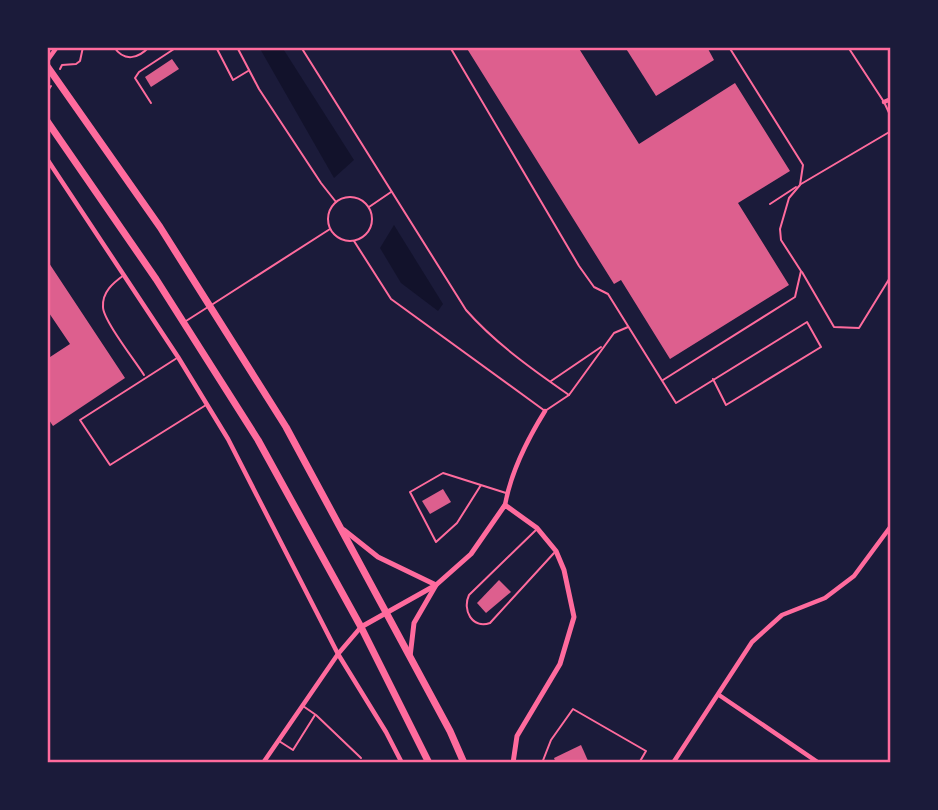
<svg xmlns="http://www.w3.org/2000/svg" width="938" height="810" font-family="'Source Serif 4',serif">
<rect width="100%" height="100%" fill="#1b1b3a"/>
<g fill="#12122b">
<polygon points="259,47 282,47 354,160 334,178"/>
<polygon points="394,225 443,304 438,311 401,283 380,248"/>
</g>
<g fill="#dd5f8e">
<polygon points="466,47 578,47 639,144 735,83 790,171 738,203 789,285 670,359 621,280 614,284"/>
<polygon points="625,47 707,47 714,60 656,96"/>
<polygon points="172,59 179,69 151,87 145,77"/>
<polygon points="47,260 125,378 53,426 47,417 47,359 70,344 47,310"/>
<polygon points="443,489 451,502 430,514 422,501"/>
<polygon points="499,580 511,592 486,613 477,603"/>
<polygon points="581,745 589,763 556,763 554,758"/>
</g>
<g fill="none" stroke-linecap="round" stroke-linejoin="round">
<g stroke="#ff6b9d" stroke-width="2">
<polyline points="60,69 62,65 76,64 80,61 83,47"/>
<polyline points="47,92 51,86"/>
</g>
<g stroke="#ff6b9d" stroke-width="2">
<path d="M114,47c10,15 24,12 35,0"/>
<polyline points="216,47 233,80 248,71"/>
<polyline points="237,47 259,89 321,183 336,202"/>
<path d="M301,47l165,263c29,33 67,60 103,85"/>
<polyline points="450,47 579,266 594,287 608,294 676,403 807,322 821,347 726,405 713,379"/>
<polyline points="848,47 884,102 891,117"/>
<polyline points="151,103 135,78 139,72 177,47"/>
<polyline points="801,184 891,131"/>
<circle cx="350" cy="219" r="22"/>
<polyline points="770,204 796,187"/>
<polyline points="369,207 391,192"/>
<polyline points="354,241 391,299 545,411 569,395 614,333 628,327"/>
<polyline points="802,272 834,327 859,328 891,276"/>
<path d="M124,275c-11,8 -22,17 -21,32 0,13 33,55 41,68"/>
<polyline points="213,304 330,229"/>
<polyline points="186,321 208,307"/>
<polyline points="177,358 80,420 110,465 206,405"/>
<polyline points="663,380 795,297 801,271 781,240 780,229 789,198 800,185 803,165 729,47"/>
<polyline points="551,381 601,347"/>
<polyline points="481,485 457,523 436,542 410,492 443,473 506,493"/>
<path d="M537,529l-68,66c-7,15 3,34 21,28l64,-70"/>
<polyline points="303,706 316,715 361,758"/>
<polyline points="279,741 293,750 315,715"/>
<polyline points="542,763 551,740 573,709 646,751 639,763"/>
</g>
<g stroke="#ff6b9d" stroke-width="4.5">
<polyline points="47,61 57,47"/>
<polyline points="884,102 891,99"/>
<polyline points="47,159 178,357 228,439 338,654 386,732 402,763"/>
<path d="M505,505c6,-34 22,-65 40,-94"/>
<polyline points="719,695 819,763"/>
<polyline points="263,763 338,654 361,627"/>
<polyline points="673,763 752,642 782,615 825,598 854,576 891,526"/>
</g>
<g stroke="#ff6b9d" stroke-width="5">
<polyline points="344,530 378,557 436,585 414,623 410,657"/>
<polyline points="361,627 436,585 471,554 505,505 537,528 556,551 564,570 574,617 560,664 517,736 513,763"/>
</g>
<g stroke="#ff6b9d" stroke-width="7">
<polyline points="47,66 160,227 286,427 450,731 464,763"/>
<polyline points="47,121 156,279 258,440 361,627 429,763"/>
</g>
</g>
<rect width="938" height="810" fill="none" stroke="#1b1b3a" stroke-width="98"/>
<rect x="49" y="49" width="840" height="712" fill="none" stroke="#ff6b9d" stroke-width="2.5"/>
</svg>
